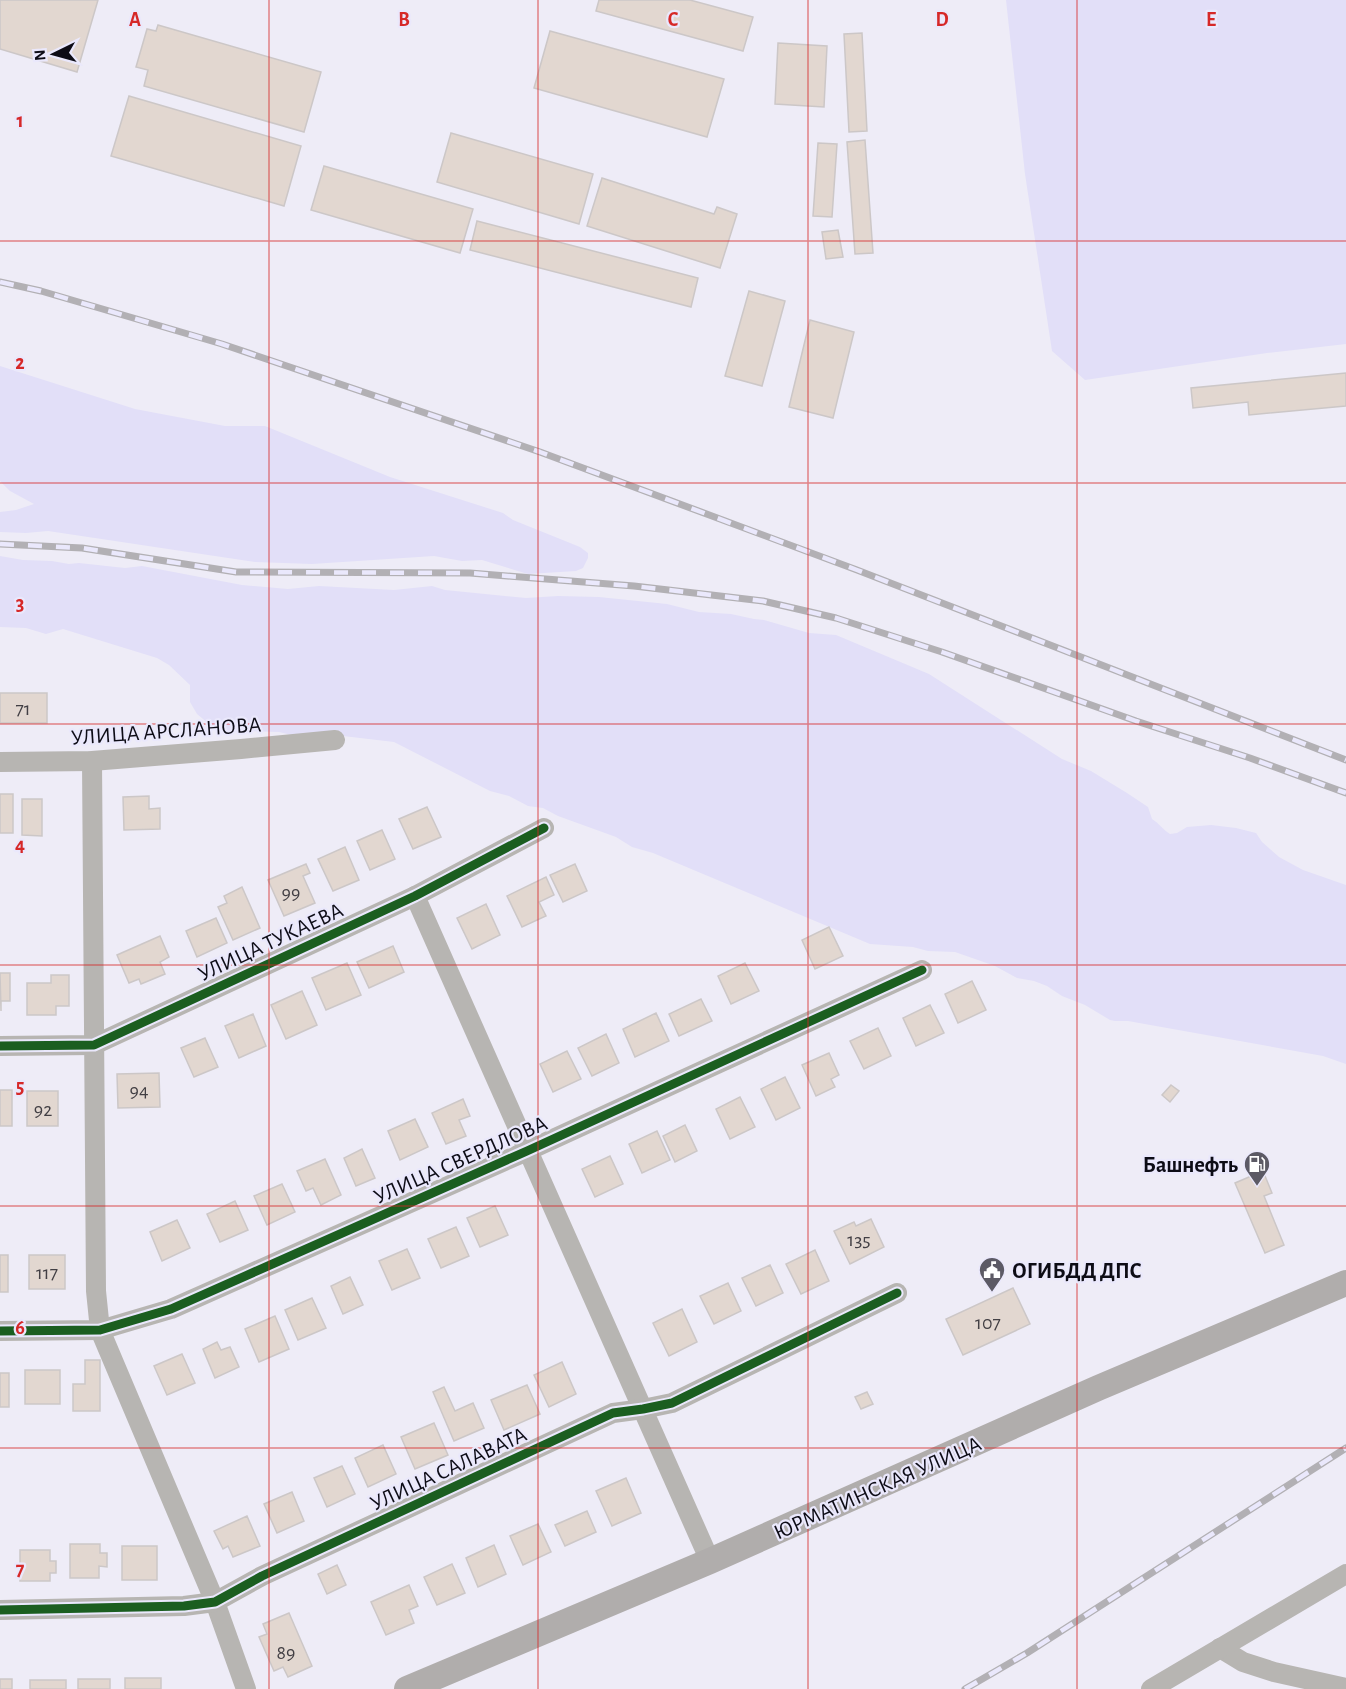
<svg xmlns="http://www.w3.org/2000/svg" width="1346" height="1689" font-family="'Alegreya Sans',sans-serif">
<rect width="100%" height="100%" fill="#eeecf7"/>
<g fill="#e2dff8">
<polygon points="1006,0 1346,0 1346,344 1267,353 1085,380 1052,351 1025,174"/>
<polygon points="0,366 135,409 225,426 265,426 390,477 503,513 513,520 580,547 588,553 588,558 583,568 576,571 528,574 482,560 462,561 434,556 312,564 255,562 48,531 26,533 0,532 0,512 16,510 34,504 10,491 0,481"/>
<path d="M0,556l23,4 29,1 17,3 10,-1 46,5 17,-2 100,19 46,4 31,-3 75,4 38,-4 13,4 81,8 32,-2 41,1 68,7 32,8 32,2 23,5 10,1 45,13 27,2 93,39 133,85 29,12 36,22 21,14 4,12c7,4 11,11 18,15l7,-1 10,-6 24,-2 25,3 20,5 6,9 17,15 24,13 43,15v179l-23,-8 -195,-35h-13l-5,-1 -25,-15 -23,-9 -15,-10 -13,-5 -17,-3 -22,-12 -40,-14 -27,-1 -15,-4 -43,-3 -217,-91 -21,-6 -16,-10 -58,-21 -15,-8 -15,-2 -19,-10 -19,-5 -96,-49 -68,-8 -30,2 -17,-4 -32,-1 -15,1 -17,-3 -18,-15 -7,-12v-17l-21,-20 -12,-7 -94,-29 -17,5 -20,-6 -26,-1z"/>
</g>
<g fill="#e2d7d0" stroke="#ccc7c7" stroke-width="1.5">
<polygon points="0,0 98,0 77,72 0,49"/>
<polygon points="599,0 690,0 753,17 743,51 596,11"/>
<polygon points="158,25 321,72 304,132 144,86 148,70 136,67 147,29 156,31"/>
<polygon points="550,31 724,79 707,137 534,88"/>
<polygon points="862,33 867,131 849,132 844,34"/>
<polygon points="778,43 827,46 824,107 775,104"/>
<polygon points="129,96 301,146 284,206 111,156"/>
<polygon points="451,133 593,174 579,224 437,182"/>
<polygon points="865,140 873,253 855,254 847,142"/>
<polygon points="818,143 837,144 832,217 813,216"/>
<polygon points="324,166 473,209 460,253 311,210"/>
<polygon points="602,178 714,214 717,207 737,214 720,268 587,226"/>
<polygon points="477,221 698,278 691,307 470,250"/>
<polygon points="838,230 843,257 826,259 822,232"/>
<polygon points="749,291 785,301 762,386 725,376"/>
<polygon points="810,320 854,332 833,418 789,407"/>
<polygon points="1346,373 1346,406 1249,415 1248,402 1193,408 1191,388"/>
<rect x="0" y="693" width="47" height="30"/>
<rect x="0" y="794" width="13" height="39"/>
<polygon points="149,796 149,809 160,808 160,829 124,830 123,797"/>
<polygon points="22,799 42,799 42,836 22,835"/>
<polygon points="427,807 441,837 413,849 399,819"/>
<polygon points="382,830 395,859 370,870 357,841"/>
<polygon points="345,847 359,880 333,891 318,859"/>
<polygon points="306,864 310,873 303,876 315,903 284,916 268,880"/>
<polygon points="575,864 587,891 563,902 550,875"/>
<polygon points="546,877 554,895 539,902 546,916 522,927 507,896"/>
<polygon points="242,887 260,928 233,940 218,907 227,903 224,896"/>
<polygon points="486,904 500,935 472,949 457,918"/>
<polygon points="216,918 227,943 197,957 186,931"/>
<polygon points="829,927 843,956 815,969 802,940"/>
<polygon points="160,936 169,957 160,962 165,974 141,984 139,979 129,983 117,955"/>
<polygon points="393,946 404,972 369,988 357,962"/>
<polygon points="347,963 361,995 326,1010 312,978"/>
<polygon points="745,963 759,991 731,1004 718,976"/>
<polygon points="0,973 10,973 10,1001 1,1001 1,1011"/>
<polygon points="51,975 69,975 69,1006 56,1006 56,1015 27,1015 27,983 51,983"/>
<polygon points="972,981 986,1010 958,1023 945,994"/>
<polygon points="302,991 317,1025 286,1039 271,1005"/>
<polygon points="701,999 712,1021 679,1036 669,1014"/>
<polygon points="930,1005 944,1033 916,1046 903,1018"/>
<polygon points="656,1013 669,1041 635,1057 623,1029"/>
<polygon points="253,1014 266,1046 239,1058 225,1026"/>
<polygon points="878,1028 891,1056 864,1069 850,1041"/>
<polygon points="606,1034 619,1063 592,1076 578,1048"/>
<polygon points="205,1038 218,1067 194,1077 181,1048"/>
<polygon points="567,1051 581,1079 553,1092 540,1064"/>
<polygon points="829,1053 839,1075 831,1079 835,1087 816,1096 802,1065"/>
<polygon points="159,1073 160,1107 118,1108 117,1074"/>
<polygon points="785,1077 800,1108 776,1120 761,1089"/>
<polygon points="1171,1085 1179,1091 1170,1102 1162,1095"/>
<rect x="0" y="1090" width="12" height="36"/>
<rect x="27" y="1091" width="31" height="35"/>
<polygon points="740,1097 755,1127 730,1139 716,1109"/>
<polygon points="463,1099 470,1116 459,1120 466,1136 446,1144 432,1113"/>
<polygon points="415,1119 428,1147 400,1160 388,1131"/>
<polygon points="685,1125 697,1151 675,1162 663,1136"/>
<polygon points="657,1131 670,1160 642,1173 629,1144"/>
<polygon points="362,1149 375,1178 356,1186 344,1158"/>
<polygon points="610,1156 623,1184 595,1197 582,1169"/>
<polygon points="325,1159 341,1195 321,1205 313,1188 306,1191 297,1171"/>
<polygon points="1263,1171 1272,1193 1264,1196 1284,1245 1265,1253 1235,1183"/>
<polygon points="282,1184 295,1212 267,1225 254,1196"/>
<polygon points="235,1201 248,1230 220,1242 207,1214"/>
<polygon points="495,1206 508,1235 480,1247 467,1218"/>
<polygon points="871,1219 884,1247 850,1264 834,1231 854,1222 856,1226"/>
<polygon points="177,1220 190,1248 162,1261 150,1232"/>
<polygon points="456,1227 469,1256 441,1268 428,1239"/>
<polygon points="407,1249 420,1278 392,1290 379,1261"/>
<polygon points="815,1250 829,1281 801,1294 786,1264"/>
<rect x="0" y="1255" width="8" height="37"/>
<rect x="29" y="1255" width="36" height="34"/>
<polygon points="770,1265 783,1293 756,1306 742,1278"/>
<polygon points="350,1277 363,1305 343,1314 331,1286"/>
<polygon points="728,1283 741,1311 714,1324 700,1296"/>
<polygon points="1013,1288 1030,1324 963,1355 946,1319"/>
<polygon points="312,1298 326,1328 298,1340 285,1310"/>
<polygon points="682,1309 697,1342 669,1356 653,1323"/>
<polygon points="275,1316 289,1349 259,1362 245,1329"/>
<polygon points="217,1342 221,1350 230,1347 239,1367 215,1378 203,1349"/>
<polygon points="182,1354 195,1383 167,1395 154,1366"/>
<polygon points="85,1360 100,1360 100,1411 73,1411 73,1384 85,1384"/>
<polygon points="562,1362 576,1394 549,1407 534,1375"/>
<rect x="25" y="1370" width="35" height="34"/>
<rect x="0" y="1373" width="9" height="34"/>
<polygon points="527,1385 540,1414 504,1430 491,1400"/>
<polygon points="444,1387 455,1411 473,1403 484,1428 454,1441 433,1392"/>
<polygon points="867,1392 873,1404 861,1409 855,1397"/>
<polygon points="434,1423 448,1455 415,1469 401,1437"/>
<polygon points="383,1445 396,1474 368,1487 355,1458"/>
<polygon points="342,1466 355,1494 327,1507 314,1478"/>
<polygon points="626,1478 641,1513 612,1526 596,1491"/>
<polygon points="292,1492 304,1521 277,1533 264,1504"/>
<polygon points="587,1511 596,1532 565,1546 555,1525"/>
<polygon points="247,1516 260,1546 233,1557 228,1546 223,1549 214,1531"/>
<polygon points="538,1524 551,1552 523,1565 510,1536"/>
<polygon points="70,1544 100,1544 100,1553 107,1553 107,1567 99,1566 99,1578 70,1578"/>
<polygon points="494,1545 506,1574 478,1587 466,1558"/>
<rect x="122" y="1546" width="35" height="34"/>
<polygon points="20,1550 50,1550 50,1561 56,1561 56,1573 50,1573 50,1581 20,1581"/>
<polygon points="452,1564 465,1593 437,1605 424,1577"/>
<polygon points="337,1565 346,1585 327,1594 318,1574"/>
<polygon points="409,1585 418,1606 409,1610 414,1623 386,1635 371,1602"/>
<polygon points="289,1613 312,1666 288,1677 283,1667 274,1671 259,1637 267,1634 263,1624"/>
<rect x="125" y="1678" width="36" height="11"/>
<rect x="0" y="1679" width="12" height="10"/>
<rect x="78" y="1679" width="32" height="10"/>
<rect x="30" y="1680" width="36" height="9"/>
</g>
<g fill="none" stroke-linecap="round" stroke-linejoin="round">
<g stroke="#b7b5b2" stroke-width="20">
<polyline points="92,761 96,1291 100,1330 215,1602 246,1689"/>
<polyline points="0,762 92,761 241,749 335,740"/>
<polyline points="415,896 710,1561"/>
<polyline points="0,1046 94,1045 415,896 544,828"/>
<polyline points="0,1331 100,1330 171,1309 527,1151 922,970"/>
<polyline points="0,1610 184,1606 215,1602 262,1576 613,1413 643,1409 672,1403 897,1293"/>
<polyline points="1220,1648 1243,1662 1274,1672 1346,1688"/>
<polyline points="1151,1689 1346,1574"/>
</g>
<polyline stroke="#b0adac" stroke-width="26" points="407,1689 710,1561 1098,1388 1346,1283"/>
<g stroke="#b2b0b4" stroke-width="7">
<g id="rail">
<polyline points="0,282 41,291 222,344 540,452 857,570 1346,760"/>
<polyline points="0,544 82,548 236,572 470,573 634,586 763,601 836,618 942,652 1136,721 1250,758 1346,793"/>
<polyline points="965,1689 1027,1653 1346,1448"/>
</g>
</g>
<use href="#rail" stroke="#eae8fc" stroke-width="4.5" stroke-dasharray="14" stroke-linecap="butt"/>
<g stroke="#eae8fc" stroke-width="13">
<g id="cycleway">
<polyline points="0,1046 94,1045 415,896 544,828"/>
<polyline points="0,1331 100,1330 171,1309 527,1151 922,970"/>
<polyline points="0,1610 184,1606 215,1602 262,1576 613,1413 643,1409 672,1403 897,1293"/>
</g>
</g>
<use href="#cycleway" stroke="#1b5e20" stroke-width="9"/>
</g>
<path fill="none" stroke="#d62828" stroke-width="1.5" stroke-opacity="0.55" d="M269,0v1689M538,0v1689M808,0v1689M1077,0v1689M0,241h1346M0,483h1346M0,724h1346M0,965h1346M0,1206h1346M0,1448h1346"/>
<defs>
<g id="fuel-pin" transform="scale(1.35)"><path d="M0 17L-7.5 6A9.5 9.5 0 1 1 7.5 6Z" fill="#5c5a65" stroke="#eae8fc"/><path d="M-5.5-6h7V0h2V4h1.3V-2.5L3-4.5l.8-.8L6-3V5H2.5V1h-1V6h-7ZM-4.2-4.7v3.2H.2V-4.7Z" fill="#fff"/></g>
<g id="civic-pin" transform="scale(1.35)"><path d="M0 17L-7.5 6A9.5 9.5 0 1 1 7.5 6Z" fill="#5c5a65" stroke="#eae8fc"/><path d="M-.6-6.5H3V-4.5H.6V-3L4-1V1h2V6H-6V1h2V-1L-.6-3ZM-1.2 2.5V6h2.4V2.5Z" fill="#fff"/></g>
</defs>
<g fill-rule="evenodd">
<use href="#fuel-pin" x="1257" y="1164"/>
<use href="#civic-pin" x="992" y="1270"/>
</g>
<g text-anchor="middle" stroke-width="4.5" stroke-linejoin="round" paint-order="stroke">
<g font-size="20" fill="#423f44">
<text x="23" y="715">71</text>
<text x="291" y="899">99</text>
<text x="139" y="1097">94</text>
<text x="43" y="1116">92</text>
<text x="859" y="1246">135</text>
<text x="47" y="1279">117</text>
<text x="988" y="1329">107</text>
<text x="286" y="1659">89</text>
</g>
<g font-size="22" fill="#0d0c16" stroke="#eae8fc">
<text transform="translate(166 730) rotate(-4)" y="8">УЛИЦА АРСЛАНОВА</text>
<text transform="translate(270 941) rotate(-25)" y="8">УЛИЦА ТУКАЕВА</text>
<text transform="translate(460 1159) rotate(-24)" y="8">УЛИЦА СВЕРДЛОВА</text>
<text transform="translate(448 1468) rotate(-25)" y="8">УЛИЦА САЛАВАТА</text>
<text transform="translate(877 1487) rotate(-24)" y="8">ЮРМАТИНСКАЯ УЛИЦА</text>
</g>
<g font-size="22" font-weight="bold" fill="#0d0c16" stroke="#eae8fc" text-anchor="end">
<text x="1238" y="1172">Башнефть</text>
<text x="1012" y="1278" text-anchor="start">ОГИБДД ДПС</text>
</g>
</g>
<g font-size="20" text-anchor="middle" font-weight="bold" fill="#d62828" stroke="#eae8fc" stroke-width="4.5" stroke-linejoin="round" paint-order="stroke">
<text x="135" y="26">A</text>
<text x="404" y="26">B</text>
<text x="673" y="26">C</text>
<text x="942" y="26">D</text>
<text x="1211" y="26">E</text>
<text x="20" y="127">1</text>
<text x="20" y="369">2</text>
<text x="20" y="610">3</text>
<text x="20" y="851">4</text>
<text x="20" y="1093">5</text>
<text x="20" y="1334">6</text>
<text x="20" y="1575">7</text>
</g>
<g transform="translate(54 54) rotate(265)" stroke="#eae8fc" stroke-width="4.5" paint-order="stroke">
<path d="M0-4.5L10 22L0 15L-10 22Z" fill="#0d0c16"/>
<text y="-9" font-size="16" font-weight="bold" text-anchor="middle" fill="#0d0c16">N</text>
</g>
</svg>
